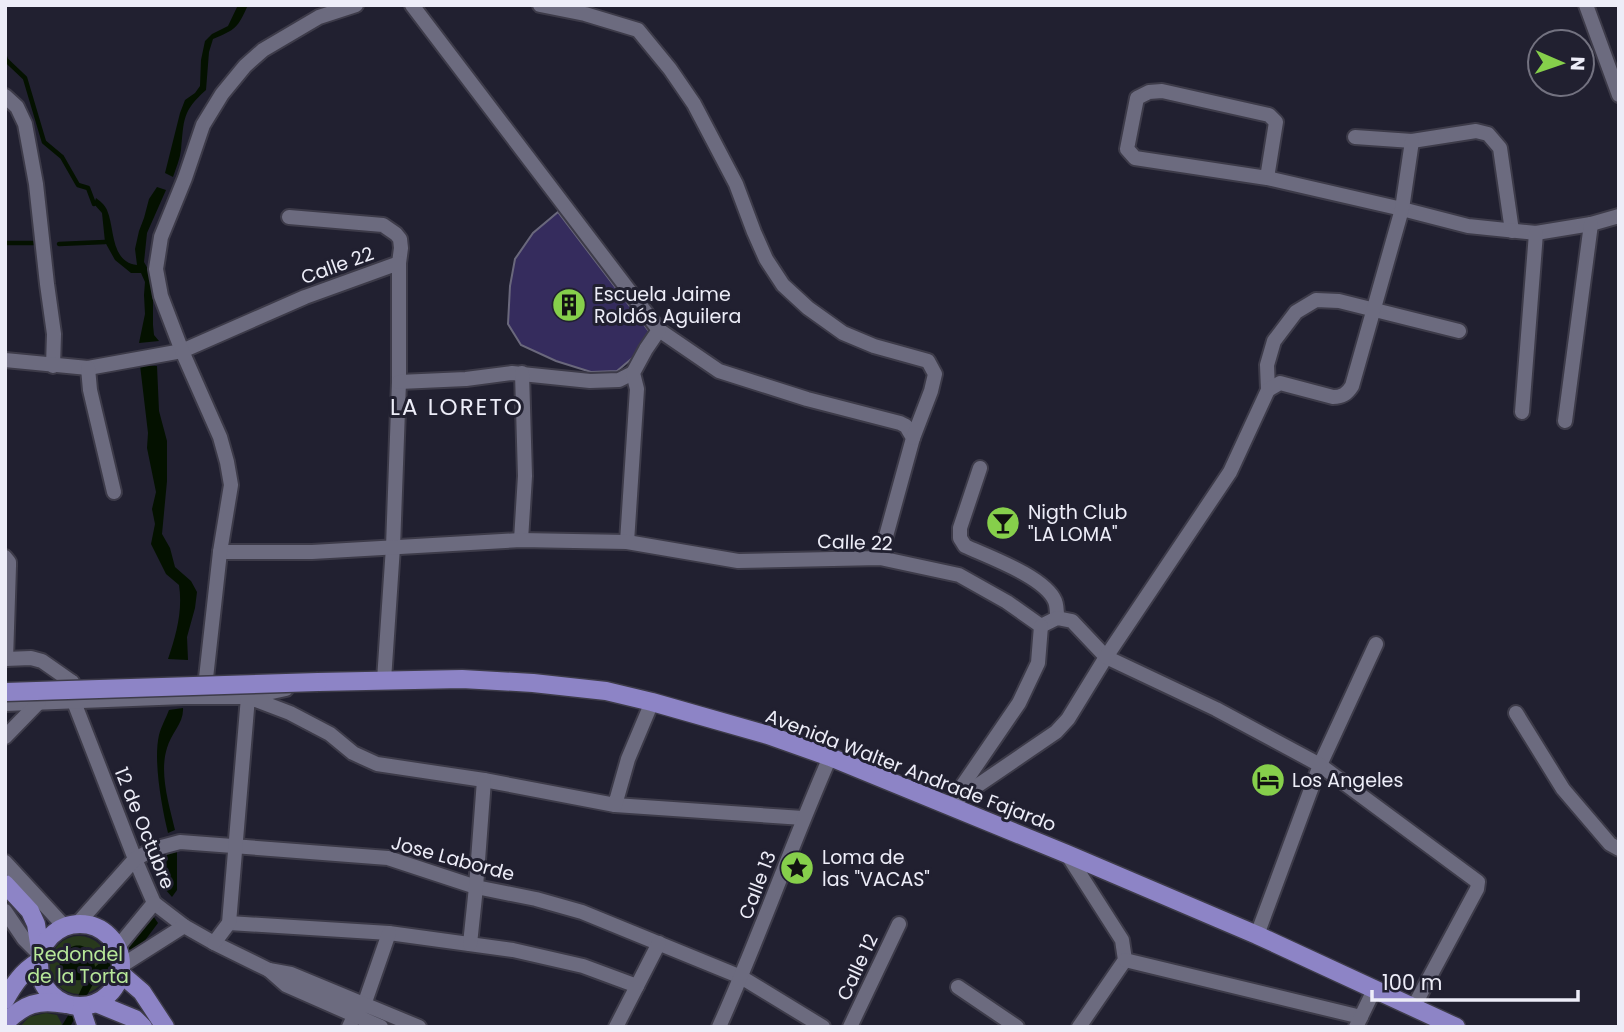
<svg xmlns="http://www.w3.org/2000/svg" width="1624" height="1032" font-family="Poppins,sans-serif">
<rect width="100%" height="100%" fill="#212030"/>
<g fill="#28391c">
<circle cx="79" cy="965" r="29"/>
<polygon points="46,1013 57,1015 62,1024 60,1027 20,1027 29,1017"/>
</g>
<g fill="#041100">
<path d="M238,5h10c-11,24 -12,24 -35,34l-4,13 -3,38c-24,21 -22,30 -25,60 -1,9 -5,18 -8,27l-8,-4 15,-60 5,-13 10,-7 5,-7 1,-26 4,-19 7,-7 16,-8z"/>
<path d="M157,187l9,3 -19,43 -3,29 9,16v47l1,10 5,6 -20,2 6,-29 -1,-19 1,-13 -4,-9h-10l-16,-13 -10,-18 -3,-29 -8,-9 2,-6c4,3 9,7 11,12 8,18 3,52 30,55l-2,-16 4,-18 5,-13 5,-19z"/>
<path d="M140,365l17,1 2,45 8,30v40l-5,53 8,14 5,19 16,14 6,11 -2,16 -8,29 1,23 -20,-1c8,-24 15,-48 11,-74l-13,-11 -15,-30 4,-20 -3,-15 4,-17 -9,-44 1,-15z"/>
<path d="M183,708c1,15 -12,25 -16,40 -8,25 2,56 8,82l-7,3c-6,-25 -15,-72 -9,-98 2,-8 7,-17 10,-25z"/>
<polygon points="177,850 177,890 172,897 165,889 167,853"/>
<path d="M149,910l9,13 -18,24 -24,17 -23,20 -23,43h-9l11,-18 14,-30c-7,2 -14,2 -21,-4 -21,-21 26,-50 30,-8l16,-14 22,-14z"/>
</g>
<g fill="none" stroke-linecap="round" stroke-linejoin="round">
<g stroke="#041100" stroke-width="4.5">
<polyline points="5,57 6,60 25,78 44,142 62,157 78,185 88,188 94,204"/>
<polyline points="5,243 34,243"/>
<polyline points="59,244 105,242"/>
</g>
</g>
<polygon fill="#352c5d" stroke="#6a687c" stroke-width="2" points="558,212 651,334 636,355 617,371 591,372 556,361 521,345 508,324 510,286 515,259 533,233"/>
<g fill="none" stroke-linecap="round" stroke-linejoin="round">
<g stroke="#3d3b49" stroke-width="18">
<g id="minor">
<polyline points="412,5 659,330 719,371 807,399 900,423 906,426 913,438 880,558"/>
<polyline points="540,5 585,14 638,30 670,69 694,104 736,184 754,232 766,259 783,285 808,308 843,333 874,346 928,361 935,374 931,391 913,438"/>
<polyline points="1586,5 1619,95"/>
<polyline points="5,96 17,107 25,124 36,184 47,284 54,334 53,366"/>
<polyline points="1355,137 1412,141 1476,131 1488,134 1500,148 1512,231"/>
<polyline points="1267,178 1276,122 1269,115 1162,91 1149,92 1137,98 1127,149 1135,158 1267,178 1402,209 1468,226 1536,233 1591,224 1619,216"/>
<polyline points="289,217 383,225 396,234 400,239 401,248 399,263"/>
<polyline points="5,360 88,368 182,351 305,297 399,263 399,382 393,547 384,680"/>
<polyline points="88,368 90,390 114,492"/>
<polyline points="399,382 466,379 512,373 590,381 619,380 633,373"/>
<polyline points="1268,390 1267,365 1274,341 1296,312 1316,300 1339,301 1459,331"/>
<polyline points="1522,412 1536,233"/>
<polyline points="1565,421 1591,224"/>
<path d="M980,468l-20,60v10l5,8c24,11 80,31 90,55 2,5 2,12 2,17"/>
<polyline points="521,540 525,476 522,373"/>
<polyline points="627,542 637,389 633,373 646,349 659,330"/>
<polyline points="220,552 312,552 521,540 627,542 738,561 880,558 959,575 1007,602 1041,626 1057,618 1072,621 1106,657 1068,719 1056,732 949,805"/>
<polyline points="5,557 9,562 9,566 6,659"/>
<polyline points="1376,644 1320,765 1478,882 1477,889 1413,1008"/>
<polyline points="5,659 31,658 42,661 72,682"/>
<polyline points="206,678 220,552 231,485 227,462 220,437 182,351 161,296 156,269 161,237 185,178 203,125 222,94 245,66 263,50 319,17 356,5"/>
<polyline points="72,682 74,702 135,859 154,903 184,926 214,943 269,970"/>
<polyline points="5,704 184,697 248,697 286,689"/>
<polyline points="1516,713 1563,789 1610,844 1619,849"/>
<polyline points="5,737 39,702"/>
<polyline points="954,798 1019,703 1038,663 1041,626"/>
<polyline points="615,805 803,818"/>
<polyline points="1067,854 1122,940 1125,960 1079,1027"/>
<polyline points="5,862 64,926"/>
<polyline points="5,911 24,939 40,955"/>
<polyline points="78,923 135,859 154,849 180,842 388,858 476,887 536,899 582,912 741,977 823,1027"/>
<polyline points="229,923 389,933 513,950 583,966 637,986"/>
<path d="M1257,935l63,-170 -104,-56 -110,-52 124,-185 38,-82 12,-7 53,14c9,0 14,-3 19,-11l50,-177 10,-68"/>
<polyline points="214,943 229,923 248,697 290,713 330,734 353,753 377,764 484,780 615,805 628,759 652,702"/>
<polyline points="470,944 476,887 484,780"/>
<polyline points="117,948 154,903"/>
<polyline points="1125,960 1361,1017"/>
<polyline points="121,966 184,926"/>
<polyline points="958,987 1017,1027"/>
<polyline points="349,1027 355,1014 364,1005 389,933"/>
<polyline points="381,1027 286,985 269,970 291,974 419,1027"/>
<polyline points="616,1027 659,943"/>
<path d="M719,1027c40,-89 72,-181 111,-270"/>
<polyline points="850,1027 899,924"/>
<polyline points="1356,1027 1374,990"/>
</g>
</g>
<g stroke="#3d3b49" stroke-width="21">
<g id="major">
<polyline points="318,682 462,679 533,683 606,691 652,702 768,735 830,757 1067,854 1257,935 1456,1027"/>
<polyline points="5,884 30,911 36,924 40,950"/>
<circle cx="80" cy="965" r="41"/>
<polyline points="120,973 142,992 165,1027"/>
<path d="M5,1000c9,-16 17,-28 33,-38"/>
<polyline points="96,1003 135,1019 143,1027"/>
<polyline points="80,1006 87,1027"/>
<path d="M5,1023c19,-19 33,-24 60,-19"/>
</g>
</g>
<use href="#minor" stroke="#6c6b7f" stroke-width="14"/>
<use href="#major" stroke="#8d84c6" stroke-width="18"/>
<g stroke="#3d3b49" stroke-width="21" stroke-linecap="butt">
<polyline id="major-bridge" points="5,692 318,682"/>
</g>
<use href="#major-bridge" stroke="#8d84c6" stroke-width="18"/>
</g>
<defs>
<g id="building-disc" transform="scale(1.75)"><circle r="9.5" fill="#86cf4b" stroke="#212030"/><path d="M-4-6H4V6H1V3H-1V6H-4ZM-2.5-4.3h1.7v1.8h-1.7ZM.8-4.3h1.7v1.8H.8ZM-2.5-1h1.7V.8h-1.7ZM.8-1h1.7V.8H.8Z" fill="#111"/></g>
<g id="bar-disc" transform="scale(1.75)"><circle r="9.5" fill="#86cf4b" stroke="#212030"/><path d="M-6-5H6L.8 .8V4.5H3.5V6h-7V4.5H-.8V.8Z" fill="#111"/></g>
<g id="hotel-disc" transform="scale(1.75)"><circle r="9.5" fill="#86cf4b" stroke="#212030"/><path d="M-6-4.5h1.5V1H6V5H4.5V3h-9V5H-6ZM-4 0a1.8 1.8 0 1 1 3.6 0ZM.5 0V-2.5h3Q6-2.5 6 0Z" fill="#111"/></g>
<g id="sight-disc" transform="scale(1.75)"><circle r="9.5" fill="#86cf4b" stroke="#212030"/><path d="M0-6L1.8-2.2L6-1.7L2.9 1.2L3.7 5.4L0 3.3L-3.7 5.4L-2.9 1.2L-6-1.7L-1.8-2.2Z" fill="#111"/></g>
</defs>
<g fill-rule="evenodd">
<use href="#building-disc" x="569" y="305"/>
<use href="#bar-disc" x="1003" y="523"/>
<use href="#hotel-disc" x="1268" y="780"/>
<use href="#sight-disc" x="797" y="868"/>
</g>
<g text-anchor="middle" stroke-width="6" stroke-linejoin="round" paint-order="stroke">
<g font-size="19" fill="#ededf8" stroke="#212030">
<text transform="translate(337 265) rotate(-20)" y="7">Calle 22</text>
<text transform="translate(855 542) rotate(2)" y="7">Calle 22</text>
<text transform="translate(911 770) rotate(21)" y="7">Avenida Walter Andrade Fajardo</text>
<text transform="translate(145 828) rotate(68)" y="7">12 de Octubre</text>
<text transform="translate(453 858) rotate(15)" y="7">Jose Laborde</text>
<text transform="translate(757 885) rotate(-69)" y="7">Calle 13</text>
<text transform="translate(857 967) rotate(-65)" y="7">Calle 12</text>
</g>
<g font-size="19" fill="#ededf8" stroke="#212030" text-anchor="start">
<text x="594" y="301">Escuela Jaime<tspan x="594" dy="22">Roldós Aguilera</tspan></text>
<text x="1028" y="519">Nigth Club<tspan x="1028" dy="22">"LA LOMA"</tspan></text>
<text x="1292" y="787">Los Angeles</text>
<text x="822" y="864">Loma de<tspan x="822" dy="22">las "VACAS"</tspan></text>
</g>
<g font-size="19" fill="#b7e799" stroke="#212030">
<text x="78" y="961">Redondel<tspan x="78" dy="22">de la Torta</tspan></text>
</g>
<g font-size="23" letter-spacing="2" fill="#ededf8" stroke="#212030">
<text x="457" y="415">LA LORETO</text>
</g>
</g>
<rect width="1624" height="1032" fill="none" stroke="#ededf8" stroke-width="14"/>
<g transform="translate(1561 63) rotate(92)"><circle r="33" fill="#212030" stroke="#737280" stroke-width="2"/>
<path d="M0-5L12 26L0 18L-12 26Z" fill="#86cf4b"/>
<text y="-10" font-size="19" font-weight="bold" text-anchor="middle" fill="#ededf8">N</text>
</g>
<path d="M1372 990v10h206v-10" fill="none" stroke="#ededf8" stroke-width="3.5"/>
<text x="1382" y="990" font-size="21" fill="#ededf8" stroke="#212030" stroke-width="5" paint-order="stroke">100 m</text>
</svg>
